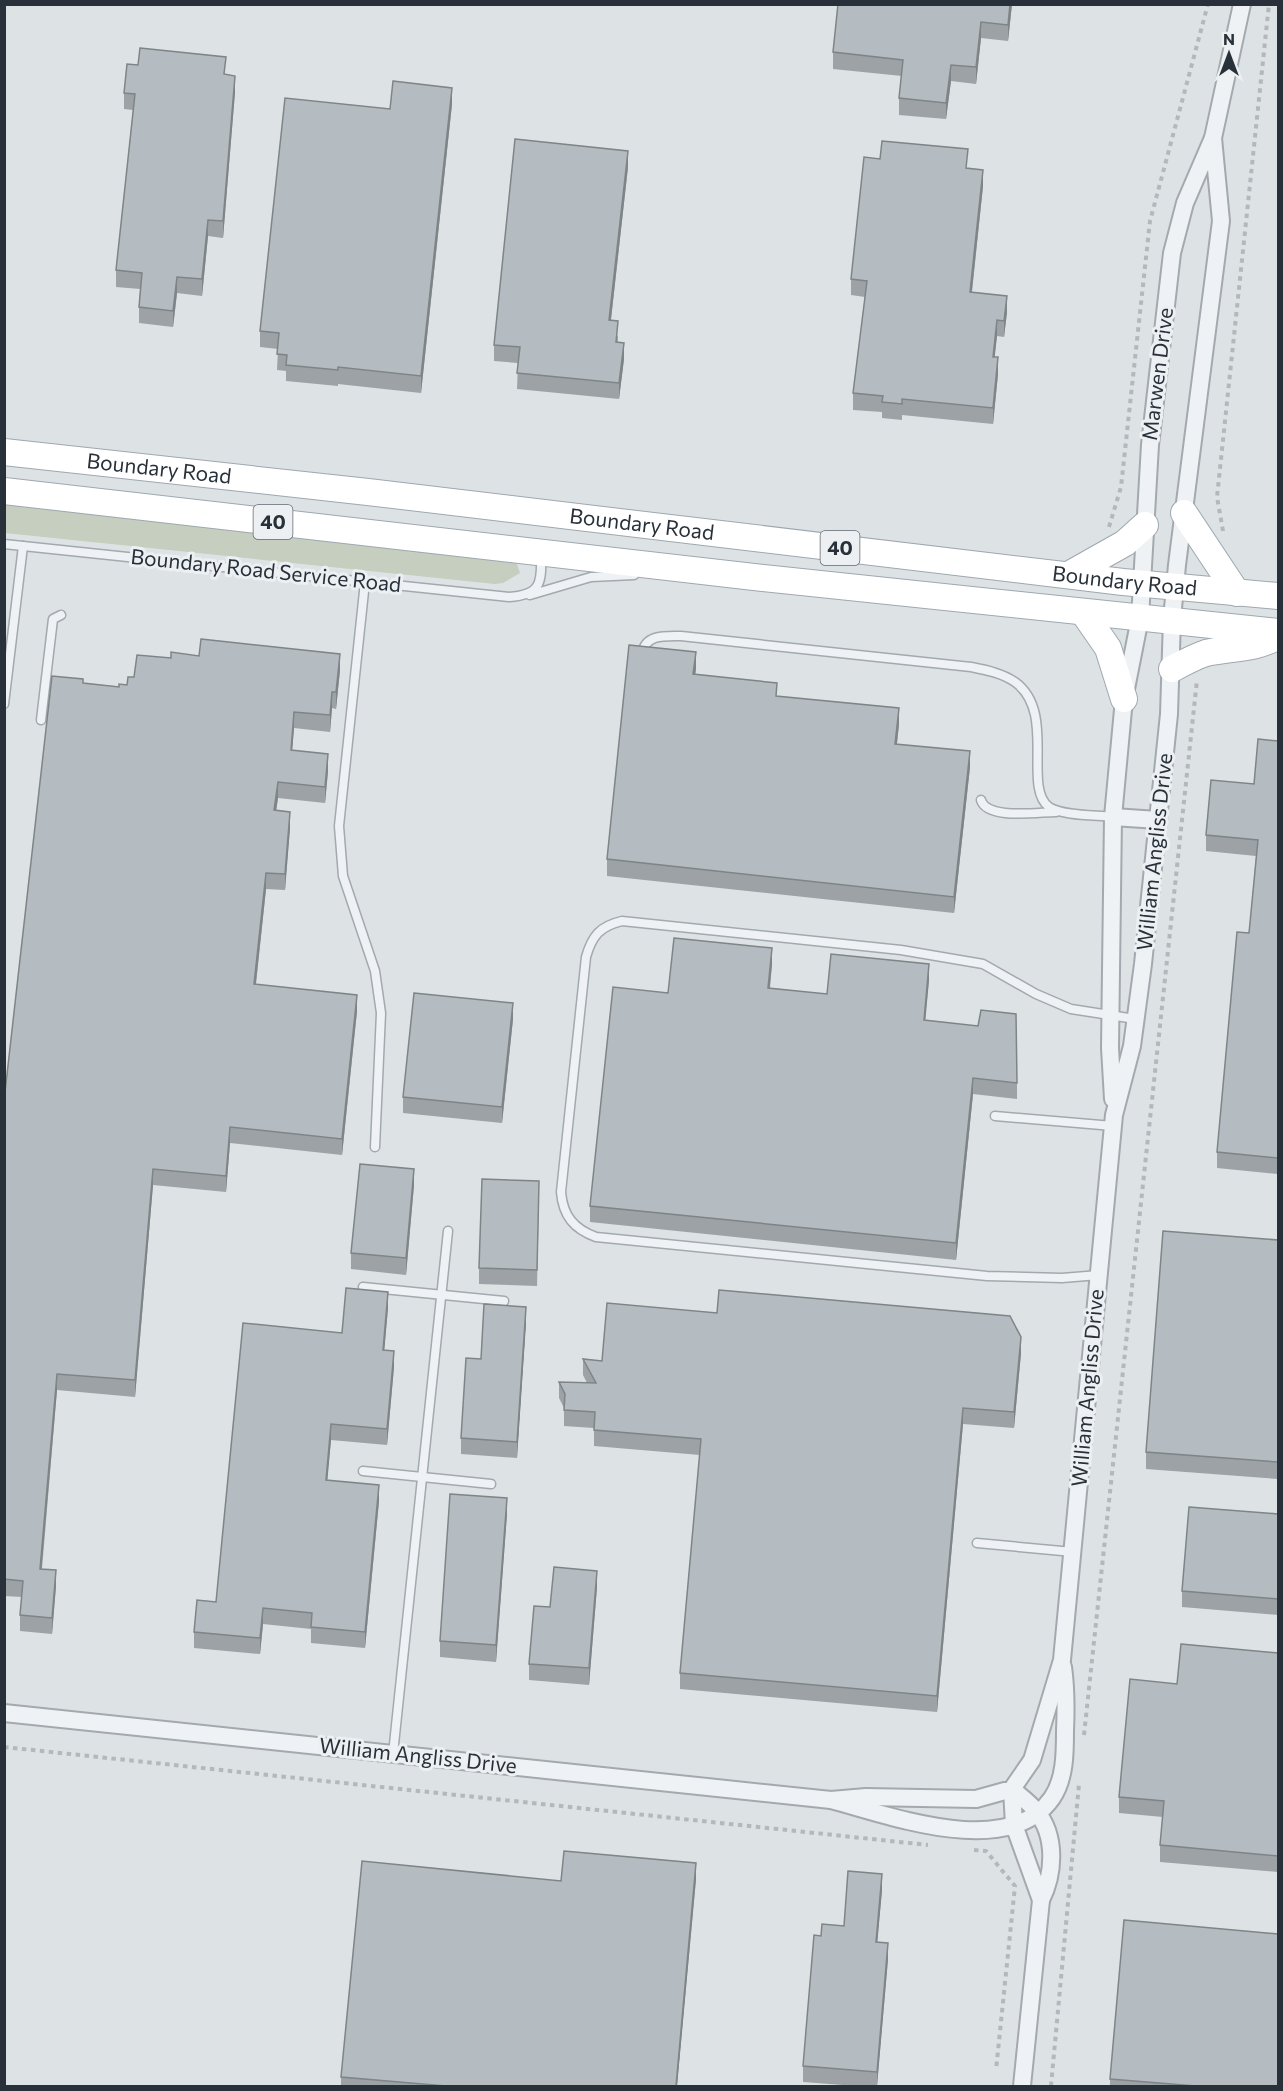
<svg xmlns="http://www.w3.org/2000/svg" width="1283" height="2091" font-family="Commissioner,sans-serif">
<rect width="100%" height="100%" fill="#dde2e5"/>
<polygon fill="#c5cebf" points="5,501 515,559 520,573 503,583 495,584 5,533"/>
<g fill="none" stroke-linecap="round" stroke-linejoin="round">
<g stroke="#a3a9ae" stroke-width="11">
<g id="lane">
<path d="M4,544l505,53c31,-2 33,-13 32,-41"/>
<polyline points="365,582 339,826 343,876 375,971 381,1013 375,1147"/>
<polyline points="530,595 591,577 634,575"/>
<path d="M642,654c3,-20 23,-18 39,-18l290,31c15,3 31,6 44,15 42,30 7,105 34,125 13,9 49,8 64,10"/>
<polyline points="4,704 23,546"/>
<polyline points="41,720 53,619 61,615"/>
<path d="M981,800c6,20 57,12 75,12"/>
<polyline points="995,1116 1113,1126"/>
<path d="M1099,1275l-37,3 -75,-2 -391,-39c-22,-8 -33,-21 -35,-45l25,-235c6,-21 14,-31 36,-36l279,29 82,14 53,30 35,15 64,10"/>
<polyline points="363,1287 504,1301"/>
<polyline points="363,1471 491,1484"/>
<polyline points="977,1543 1073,1552"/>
<polyline points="393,1754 448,1231"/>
</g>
</g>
<g stroke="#a3a9ae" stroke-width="20">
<g id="street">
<polyline points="1113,817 1158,820"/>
<polyline points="1113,1099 1110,1048 1113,817 1124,699 1140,618 1150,445 1172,253 1185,203 1213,138 1242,4"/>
<path d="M4,1713l827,87c58,15 177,61 221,-2 13,-19 13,-45 13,-67 1,-22 1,-43 -2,-64"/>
<path d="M1012,1789c8,7 18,14 24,22 21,25 18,63 5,89l-19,186"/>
<polyline points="1012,1789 1014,1825 1041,1900"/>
<polyline points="831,1800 866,1797 976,1799 1012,1789 1032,1760 1062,1660 1114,1115 1132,1046 1143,964 1169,714 1172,619 1177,565 1221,221 1213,138"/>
</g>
</g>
<g stroke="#9ea8b0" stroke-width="28">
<g id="primary">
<path id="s1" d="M4,452l364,40 755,90 155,14"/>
<polyline points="4,491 763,578 1278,632"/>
<polyline points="1184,513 1237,593"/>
<polyline points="1070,574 1125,543 1145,525"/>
<polyline points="1083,612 1108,648 1124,699"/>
<path d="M1172,669c11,-6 22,-12 34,-16 26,-6 49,-3 72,-17"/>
</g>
</g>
<g stroke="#b3b8bc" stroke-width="4" stroke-dasharray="4.5 4.5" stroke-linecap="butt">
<polyline points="1109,527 1121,487 1150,221 1208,4"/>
<polyline points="1223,531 1217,497 1269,4"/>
<polyline points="1084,1735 1197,680"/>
<polyline points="4,1747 928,1845"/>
<polyline points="974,1850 986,1851 1015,1886 996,2070"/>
<polyline points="1051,2086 1079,1784"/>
</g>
<use href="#lane" stroke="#eff2f4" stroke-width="8"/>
<use href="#street" stroke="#eff2f4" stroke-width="16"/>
<use href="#primary" stroke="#fff" stroke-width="26"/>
</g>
<g fill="#9ca2a6">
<polygon points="1012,4 1008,41 981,38 976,84 951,81 946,119 899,115 899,98 902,76 833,69 833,52"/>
<polygon points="225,74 235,92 223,238 208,236 202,296 177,293 173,327 139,323 139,307 140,289 116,287 116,270 133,110 124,109 124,93"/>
<polygon points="452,104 421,393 338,384 338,386 286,381 286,371 277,370 278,349 260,347 260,331 390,109"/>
<polygon points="628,167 611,320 618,337 618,342 624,359 619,399 517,389 518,363 494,361 494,345"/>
<polygon points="968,168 983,186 972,292 1007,312 1004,337 997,336 994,357 998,374 993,424 902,415 902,420 882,418 882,412 853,410 853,393 865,297 851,295 851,279"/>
<polygon points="171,658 340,670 336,709 332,708 330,732 294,728 292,750 328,771 325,803 278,798 276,810 290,828 285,890 266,889 256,984 357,1011 342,1155 230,1143 226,1192 153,1185 135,1397 57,1390 42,1569 56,1586 52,1634 20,1631 20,1615 22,1597 4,1596 4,1101 83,683 119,687 127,685 134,677"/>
<polygon points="696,669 695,674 777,696 899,724 897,744 970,767 954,913 607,876 607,859"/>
<polygon points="1278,741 1278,1174 1217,1168 1217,1152 1249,933 1256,856 1206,851 1206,835 1254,784"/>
<polygon points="772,964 770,988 827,994 929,980 925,1020 1017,1083 1017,1099 973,1094 956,1260 590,1222 590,1206 668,993"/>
<polygon points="513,1019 502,1123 403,1113 403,1097"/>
<polygon points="414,1185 406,1275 351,1269 351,1253"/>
<polygon points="539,1197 537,1286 479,1284 479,1268"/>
<polygon points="1278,1240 1278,1479 1146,1469 1146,1452"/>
<polygon points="388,1308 384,1350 394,1367 387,1445 331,1440 327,1480 379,1501 365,1648 311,1643 311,1629 263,1624 260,1654 194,1648 194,1632 216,1602 342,1333"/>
<polygon points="526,1323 517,1458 461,1454 461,1438 481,1359"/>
<polygon points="1021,1353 1014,1428 963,1424 937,1712 680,1689 680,1673 700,1455 594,1446 594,1428 564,1426 564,1408 559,1398 559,1382 587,1383 583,1375 583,1359 602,1361"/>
<polygon points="507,1514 496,1662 440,1657 440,1641"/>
<polygon points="1278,1514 1278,1615 1182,1607 1182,1591"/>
<polygon points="597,1587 589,1685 529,1680 529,1664 550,1607"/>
<polygon points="1278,1653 1278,1872 1160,1862 1160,1845 1163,1817 1119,1813 1119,1797 1177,1684"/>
<polygon points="696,1879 677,2086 341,2086 341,2077 561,1881"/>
<polygon points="882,1890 877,1942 888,1959 877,2086 856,2086 803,2082 803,2066 821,1936 844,1926"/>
<polygon points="1110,2079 1278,2086 1110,2086"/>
</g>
<g fill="#7f8487">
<polygon points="1010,4 1012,4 1008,41 1008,25"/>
<polygon points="981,22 981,38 976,84 976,67"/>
<polygon points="951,65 951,81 946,119 946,103"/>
<polygon points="235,76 235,92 223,238 223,221"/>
<polygon points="452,88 452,104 421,393 421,376"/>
<polygon points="628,151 628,167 609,336 609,320"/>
<polygon points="983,170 983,186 970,308 970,292"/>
<polygon points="208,220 208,236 202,296 202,279"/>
<polygon points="177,277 177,293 173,327 173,311"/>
<polygon points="1007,296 1007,312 1004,337 1004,321"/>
<polygon points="997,320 997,336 993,373 993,357"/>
<polygon points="624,343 624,359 619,399 619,383"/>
<polygon points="998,357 998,374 993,424 993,408"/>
<polygon points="696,652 696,669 693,690 693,674"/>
<polygon points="340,654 340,670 336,709 336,692"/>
<polygon points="332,692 332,708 330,732 330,715"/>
<polygon points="899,708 899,724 895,760 895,744"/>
<polygon points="294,712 294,728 291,766 291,750"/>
<polygon points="970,751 970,767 954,913 954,897"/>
<polygon points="328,754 328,771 325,803 325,787"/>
<polygon points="278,782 278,798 274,826 274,810"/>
<polygon points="290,812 290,828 285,890 285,874"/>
<polygon points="266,873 266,889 254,1000 254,984"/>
<polygon points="772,948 772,964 768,1004 768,988"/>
<polygon points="929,964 929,980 924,1036 924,1020"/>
<polygon points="357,995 357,1011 342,1155 342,1139"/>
<polygon points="513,1003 513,1019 502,1123 502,1107"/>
<polygon points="973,1078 973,1094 956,1260 956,1243"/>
<polygon points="230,1127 230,1143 226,1192 226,1176"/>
<polygon points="153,1169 153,1185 135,1397 135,1380"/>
<polygon points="414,1169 414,1185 406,1275 406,1258"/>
<polygon points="388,1292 388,1308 383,1366 383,1350"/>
<polygon points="526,1307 526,1323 517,1458 517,1442"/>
<polygon points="1021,1337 1021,1353 1014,1428 1014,1412"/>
<polygon points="394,1351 394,1367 387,1445 387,1429"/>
<polygon points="57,1374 57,1390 40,1585 40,1569"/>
<polygon points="963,1408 963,1424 937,1712 937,1696"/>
<polygon points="331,1424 331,1440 326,1496 326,1480"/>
<polygon points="379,1485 379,1501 365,1648 365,1632"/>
<polygon points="507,1498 507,1514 496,1662 496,1645"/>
<polygon points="56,1570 56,1586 52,1634 52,1618"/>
<polygon points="597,1571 597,1587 589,1685 589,1668"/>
<polygon points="263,1608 263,1624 260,1654 260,1638"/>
<polygon points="696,1863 696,1879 677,2086 676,2086"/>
<polygon points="882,1874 882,1890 876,1958 876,1942"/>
<polygon points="888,1943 888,1959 877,2086 877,2072"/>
</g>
<g fill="#b5bcc1" stroke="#7f8487" stroke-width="1.5">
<polygon points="838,4 1010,4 1008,25 981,22 976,67 951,65 946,103 899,98 903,60 833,52"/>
<polygon points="140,48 226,57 224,74 235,76 223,221 208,220 202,279 177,277 173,311 139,307 142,273 116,270 135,94 124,93 127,64 138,65"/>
<polygon points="393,81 452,88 421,376 338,367 338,370 286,365 287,355 277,354 279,333 260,331 285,98 390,109"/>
<polygon points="515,139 628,151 609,320 618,321 616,342 624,343 619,383 517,373 520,347 494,345"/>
<polygon points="882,141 968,149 966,168 983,170 970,292 1007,296 1004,321 997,320 993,357 998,357 993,408 902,399 902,404 882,402 883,396 853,393 867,281 851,279 864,157 880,159"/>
<polygon points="201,639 340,654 336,692 332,692 330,715 294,712 291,750 328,754 325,787 278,782 274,810 290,812 285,874 266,873 254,984 357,995 342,1139 230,1127 226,1176 153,1169 135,1380 57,1374 40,1569 56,1570 52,1618 20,1615 23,1581 4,1579 4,1101 52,676 83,679 83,683 119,687 119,684 127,685 128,677 134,677 137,655 171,658 171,652 199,656"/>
<polygon points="629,645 696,652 693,674 777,683 776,696 899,708 895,744 970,751 954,897 607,859"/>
<polygon points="1258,739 1278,741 1278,1158 1217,1152 1237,932 1249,933 1258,840 1206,835 1211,780 1254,784"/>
<polygon points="674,938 772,948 768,988 827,994 831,954 929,964 924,1020 978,1026 981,1010 1016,1014 1017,1083 973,1078 956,1243 590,1206 613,987 668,993"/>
<polygon points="414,993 513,1003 502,1107 403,1097"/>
<polygon points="360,1164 414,1169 406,1258 351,1253"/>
<polygon points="482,1179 539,1181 537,1270 479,1268"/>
<polygon points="1163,1231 1278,1240 1278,1462 1146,1452"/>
<polygon points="346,1288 388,1292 383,1350 394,1351 387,1429 331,1424 326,1480 379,1485 365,1632 311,1627 312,1613 263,1608 260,1638 194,1632 197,1600 216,1602 243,1323 342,1333"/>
<polygon points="719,1290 1010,1316 1021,1337 1014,1412 963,1408 937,1696 680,1673 701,1439 594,1430 595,1412 564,1410 565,1394 559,1382 596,1383 583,1359 602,1361 607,1303 717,1313"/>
<polygon points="484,1304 526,1307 517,1442 461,1438 466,1358 481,1359"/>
<polygon points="450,1494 507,1498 496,1645 440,1641"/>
<polygon points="1189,1507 1278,1514 1278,1599 1182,1591"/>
<polygon points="554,1567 597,1571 589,1668 529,1664 534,1606 550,1607"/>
<polygon points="1181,1644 1278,1653 1278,1856 1160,1845 1164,1801 1119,1797 1130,1679 1177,1684"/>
<polygon points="564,1851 696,1863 676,2086 446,2086 341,2077 362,1861 561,1881"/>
<polygon points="848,1871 882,1874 876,1942 888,1943 877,2072 803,2066 814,1935 821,1936 822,1924 844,1926"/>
<polygon points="1124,1920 1278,1934 1278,2086 1196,2086 1110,2079"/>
</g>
<g text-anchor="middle" stroke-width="6" stroke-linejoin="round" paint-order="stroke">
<g fill="#ecf0f3" stroke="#636a72" stroke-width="1.5">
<rect x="253.5" y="505" width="39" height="34" rx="4.5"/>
<rect x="820.5" y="531" width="39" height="34" rx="4.5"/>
</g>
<g font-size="20" font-weight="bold" fill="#28313a">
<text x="273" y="529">40</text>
<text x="840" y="555">40</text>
</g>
<g font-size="21" fill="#28313a" stroke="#ecf0f3">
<text transform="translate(1158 374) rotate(-83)" y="7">Marwen Drive</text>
<text dy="7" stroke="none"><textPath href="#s1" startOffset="156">Boundary Road</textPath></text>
<text dy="7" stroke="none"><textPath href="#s1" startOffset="642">Boundary Road</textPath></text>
<text transform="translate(266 571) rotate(6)" y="7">Boundary Road Service Road</text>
<text dy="7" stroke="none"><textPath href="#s1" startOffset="1128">Boundary Road</textPath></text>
<text transform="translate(1155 852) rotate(-84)" y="7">William Angliss Drive</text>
<text transform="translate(1088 1388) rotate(-85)" y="7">William Angliss Drive</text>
<text transform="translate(418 1756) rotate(6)" y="7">William Angliss Drive</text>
</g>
</g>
<rect width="1283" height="2091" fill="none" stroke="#28313a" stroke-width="12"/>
<g transform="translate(1229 54)" stroke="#ecf0f3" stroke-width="4.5" paint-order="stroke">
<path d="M0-4.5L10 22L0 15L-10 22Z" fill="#28313a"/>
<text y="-9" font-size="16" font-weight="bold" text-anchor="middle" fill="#28313a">N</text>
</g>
</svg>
